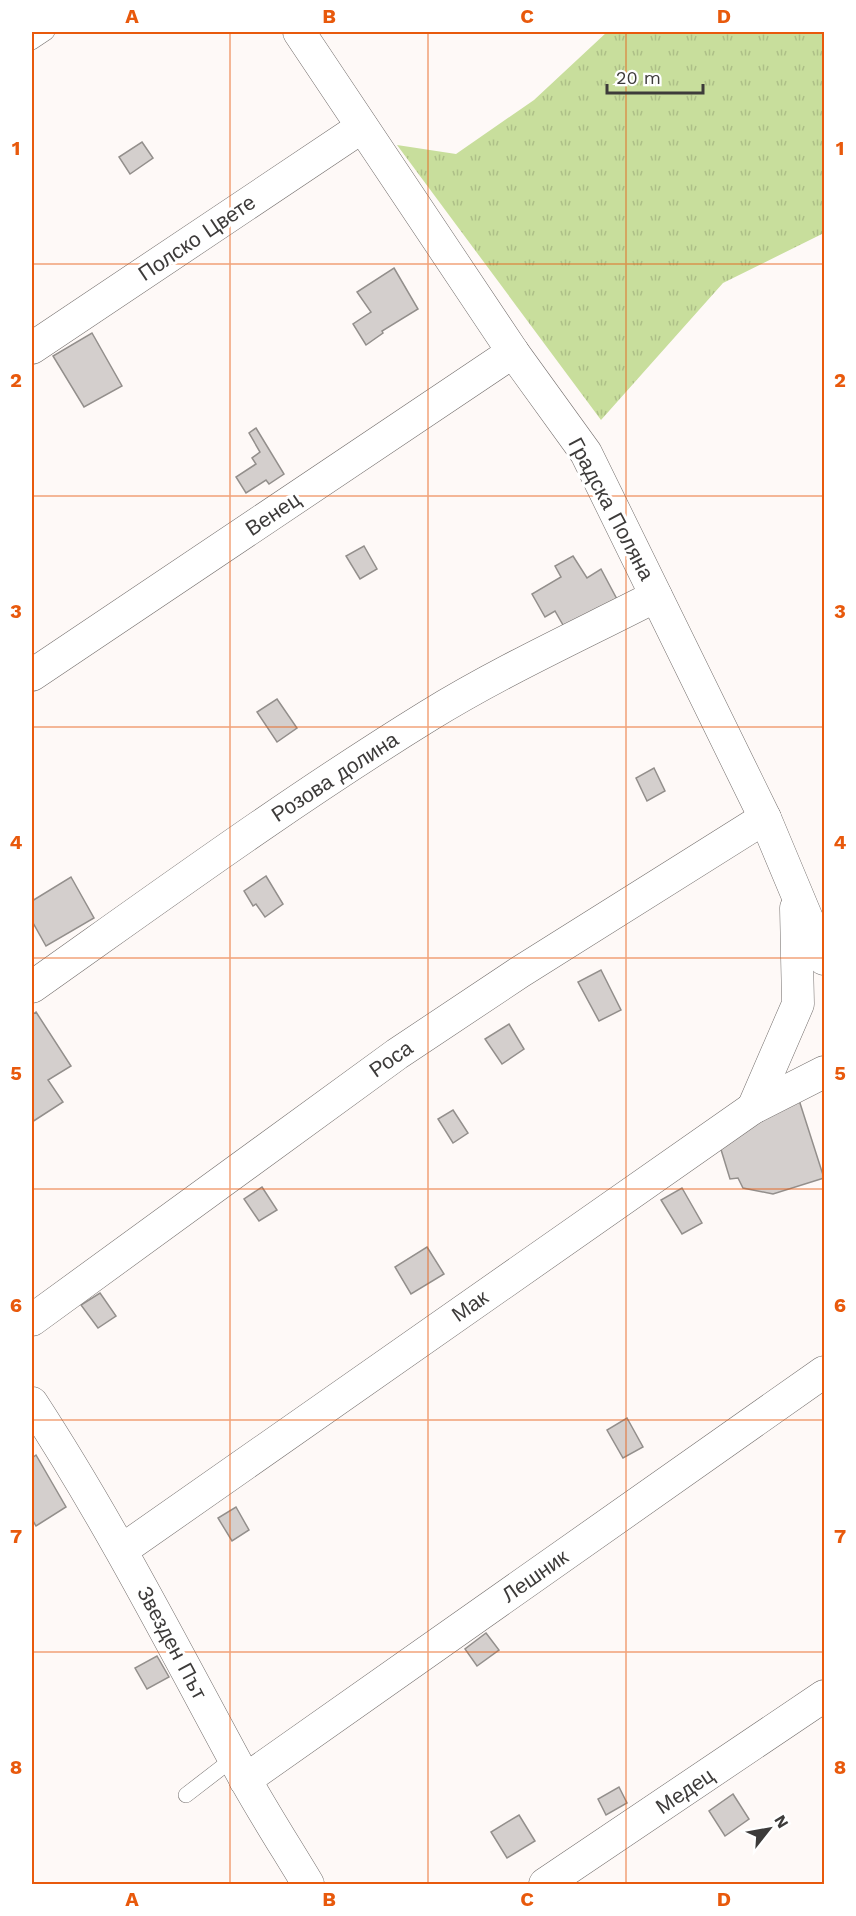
<svg xmlns="http://www.w3.org/2000/svg" width="856" height="1916" font-family="'Work Sans',sans-serif">
<defs>
<pattern id="grass-tufts" width="24" height="20" patternUnits="userSpaceOnUse" patternTransform="scale(1.5)"><rect width="24" height="20" fill="#c8de9c"/><path d="M3 7l-1-3M5 7V3M7 7l1-3M15 17l-1-3M17 17v-4M19 17l1-3" fill="none" stroke="#adbf87"/></pattern>
</defs>
<rect width="100%" height="100%" fill="#fef9f7"/>
<polygon fill="url(#grass-tufts)" points="607,32 824,32 824,233 723,283 601,420 397,145 456,154 534,100"/>
<g fill="#d4cfcd" stroke="#938f8c" stroke-width="1.5">
<polygon points="142,142 153,158 130,174 119,157"/>
<polygon points="394,268 418,309 382,331 383,333 366,345 353,324 371,312 357,292"/>
<polygon points="92,333 122,386 84,407 53,356"/>
<polygon points="256,428 284,474 269,484 266,480 246,493 236,477 256,464 252,458 260,452 249,433"/>
<polygon points="364,546 377,569 360,579 346,556"/>
<polygon points="573,556 587,578 601,569 619,603 567,632 555,611 545,617 532,594 561,577 555,566"/>
<polygon points="277,699 297,728 277,742 257,712"/>
<polygon points="654,768 665,791 647,801 636,778"/>
<polygon points="266,876 283,904 265,917 256,904 253,906 244,891"/>
<polygon points="71,877 94,918 46,946 32,921 32,901"/>
<polygon points="601,970 621,1010 599,1021 578,982"/>
<polygon points="36,1012 71,1066 48,1080 63,1102 32,1122 32,1015"/>
<polygon points="509,1024 524,1049 502,1064 485,1039"/>
<polygon points="799,1100 824,1178 773,1194 743,1188 738,1178 730,1179 719,1143"/>
<polygon points="453,1110 468,1133 453,1143 438,1119"/>
<polygon points="262,1187 277,1210 259,1221 244,1199"/>
<polygon points="682,1188 702,1223 682,1234 661,1200"/>
<polygon points="427,1247 444,1274 411,1294 395,1267"/>
<polygon points="100,1293 116,1316 98,1328 81,1305"/>
<polygon points="627,1418 643,1447 623,1458 607,1430"/>
<polygon points="36,1455 66,1507 36,1526 32,1519 32,1458"/>
<polygon points="236,1507 249,1530 232,1541 218,1518"/>
<polygon points="486,1633 499,1650 477,1666 465,1649"/>
<polygon points="157,1656 169,1677 147,1689 135,1668"/>
<polygon points="619,1787 627,1803 606,1815 598,1799"/>
<polygon points="733,1794 749,1819 725,1836 709,1811"/>
<polygon points="519,1815 535,1841 507,1858 491,1832"/>
</g>
<g fill="none" stroke-linecap="round" stroke-linejoin="round">
<g stroke="#726d6b" stroke-width="16">
<g id="lane">
<polyline points="32,42 47,32"/>
<polyline points="186,1795 234,1758"/>
</g>
</g>
<g stroke="#726d6b" stroke-width="33">
<g id="street">
<polyline points="299,32 513,352 586,453 765,818 824,959"/>
<polyline points="32,348 362,127"/>
<polyline points="32,675 513,352"/>
<path d="M32,987c130,-92 260,-187 396,-271 73,-45 152,-81 228,-120"/>
<polyline points="753,1108 798,1004 796,908"/>
<polyline points="32,1320 397,1054 520,972 765,818"/>
<path d="M32,1403c79,121 144,249 213,376 20,36 42,70 63,105"/>
<polyline points="122,1550 753,1108 824,1072"/>
<polyline points="245,1780 824,1372"/>
<polyline points="545,1884 824,1696"/>
</g>
</g>
<use href="#lane" stroke="#fff" stroke-width="15"/>
<use href="#street" stroke="#fff" stroke-width="32"/>
</g>
<path fill="none" stroke="#e8590c" stroke-width="1.5" stroke-opacity="0.55" d="M230,32v1852M428,32v1852M626,32v1852M32,264h792M32,496h792M32,727h792M32,958h792M32,1189h792M32,1420h792M32,1652h792"/>
<g text-anchor="middle" stroke-width="6" stroke-linejoin="round" paint-order="stroke">
<g font-size="21" fill="#3d3b3a" stroke="#fff">
<text transform="translate(197 238) rotate(-34)" y="7">Полско Цвете</text>
<text transform="translate(611 509) rotate(62)" y="7">Градска Поляна</text>
<text transform="translate(273 514) rotate(-34)" y="7">Венец</text>
<text transform="translate(335 777) rotate(-33)" y="7">Розова долина</text>
<text transform="translate(391 1059) rotate(-35)" y="7">Роса</text>
<text transform="translate(470 1306) rotate(-35)" y="7">Мак</text>
<text transform="translate(535 1576) rotate(-35)" y="7">Лешник</text>
<text transform="translate(172 1643) rotate(62)" y="7">Звезден Път</text>
<text transform="translate(685 1791) rotate(-34)" y="7">Медец</text>
</g>
</g>
<rect width="856" height="1916" fill="none" stroke="#ffffff" stroke-width="66"/>
<g transform="translate(769 1829) rotate(59)" stroke="#ffffff" stroke-width="4.5" paint-order="stroke">
<path d="M0-4.5L10 22L0 15L-10 22Z" fill="#3d3b3a"/>
<text y="-9" font-size="16" font-weight="bold" text-anchor="middle" fill="#3d3b3a">N</text>
</g>
<path d="M607 84v9h96v-9" fill="none" stroke="#3d3b3a" stroke-width="3"/>
<text x="616" y="84" font-size="18" fill="#3d3b3a" stroke="#ffffff" stroke-width="4.5" paint-order="stroke">20 m</text>
<rect x="33" y="33" width="790" height="1850" fill="none" stroke="#e8590c" stroke-width="2"/>
<g font-size="20" text-anchor="middle" font-weight="bold" fill="#e8590c">
<text x="132" y="23">A</text>
<text x="329" y="23">B</text>
<text x="527" y="23">C</text>
<text x="724" y="23">D</text>
<text x="16" y="155">1</text>
<text x="840" y="155">1</text>
<text x="16" y="387">2</text>
<text x="840" y="387">2</text>
<text x="16" y="618">3</text>
<text x="840" y="618">3</text>
<text x="16" y="849">4</text>
<text x="840" y="849">4</text>
<text x="16" y="1080">5</text>
<text x="840" y="1080">5</text>
<text x="16" y="1312">6</text>
<text x="840" y="1312">6</text>
<text x="16" y="1543">7</text>
<text x="840" y="1543">7</text>
<text x="16" y="1774">8</text>
<text x="840" y="1774">8</text>
<text x="132" y="1906">A</text>
<text x="329" y="1906">B</text>
<text x="527" y="1906">C</text>
<text x="724" y="1906">D</text>
</g>
</svg>
